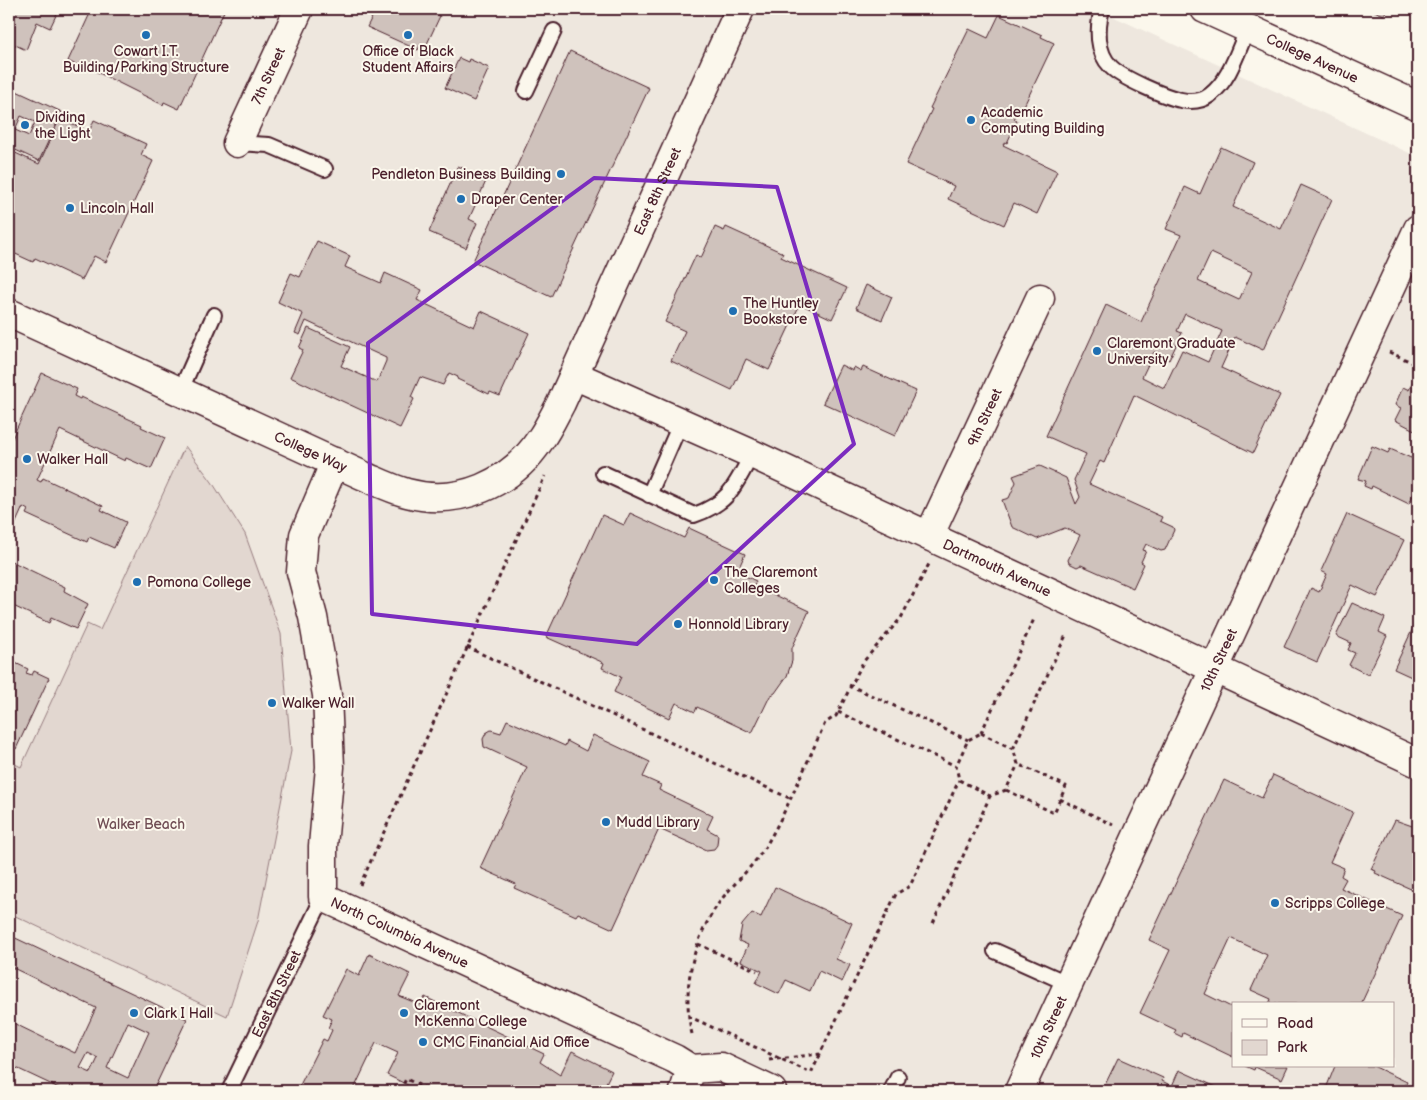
<svg xmlns="http://www.w3.org/2000/svg" width="1427" height="1100" font-family="'Balsamiq Sans',sans-serif">
<rect width="100%" height="100%" fill="#fbf7ec"/>
<filter id="ink" filterUnits="userSpaceOnUse"><feTurbulence type="fractalNoise" baseFrequency=".02" numOctaves="2"/><feDisplacementMap in="SourceGraphic" scale="10" xChannelSelector="R" yChannelSelector="G"/><feConvolveMatrix kernelMatrix="1 2 1 2 8 2 1 2 1" color-interpolation-filters="sRGB"/></filter>
<g filter="url(#ink)">
<path fill="#eee7de" fill-rule="evenodd" d="M9,9h1088l321,148v934h-1409zM1233,1004h160v62h-160z"/>
<polygon fill="#e2d7d0" stroke="#967b7e" points="185,446 212,482 245,534 281,634 291,751 258,921 227,1016 9,913 9,761 21,767 87,624 100,630"/>
<g fill="#cfc2bc" stroke="#4a1f2b" fill-rule="evenodd">
<polygon points="9,9 59,9 50,28 37,22 26,50 9,42"/>
<polygon points="92,9 225,9 179,109 164,102 163,105 83,65 82,68 68,61"/>
<polygon points="376,9 424,9 440,16 426,46 421,44 418,50 367,27"/>
<polygon points="1369,9 1387,9 1384,15"/>
<polygon points="1417,9 1418,9 1418,19 1414,16"/>
<polygon points="999,15 1042,35 1041,37 1054,43 1023,108 1020,107 1014,119 1017,121 1007,143 1005,142 1003,145 1057,171 1037,214 1014,203 1004,225 948,199 954,186 906,164 932,109 930,108 969,29 988,38"/>
<polygon points="570,51 649,88 551,297 473,261"/>
<polygon points="459,58 468,62 469,59 489,68 474,101 445,88"/>
<path d="M12,89l50,23 -23,49 -30,-14v-51zM21,116l14,6 -6,14 -14,-6z"/>
<polygon points="60,118 84,129 83,132 88,134 94,120 146,144 141,155 153,161 106,262 94,256 82,280 35,258 33,262 9,251 9,150 39,164"/>
<path d="M1221,147l32,15 -20,45 48,22 20,-44 31,14 -69,151 -28,-13 -14,31 59,27 -27,58 -119,-58 -30,68 -4,-2 -11,23 73,33 -2,4 13,6 1,3 -9,20 -4,1 -15,-7 -3,6 3,1 -5,11 3,2 -11,24 -52,-23 -4,2 -8,-4 -1,-3 12,-25 -15,-7 -28,11 -25,-12 -10,-27 7,-2 7,-16 -3,-6 27,-10 26,12 10,26 4,-7 -6,-17 12,-26 -40,-18 60,-131 35,17 40,-87 -15,-6 19,-42 15,7zM1211,253l41,19 -13,28 -41,-19zM1185,314l37,17 -14,31 -26,-12 -18,38 -22,-11 12,-25 15,8 13,-27 -5,-2z"/>
<polygon points="458,166 487,179 469,219 477,223 466,248 429,232"/>
<polygon points="715,227 724,231 726,227 783,253 781,257 847,288 832,319 800,304 769,370 746,359 732,390 671,361 685,331 665,322 696,255 701,258"/>
<polygon points="317,241 350,256 345,267 381,283 385,273 422,290 417,300 474,327 481,311 529,333 500,396 490,392 489,394 457,379 458,377 449,373 443,385 420,377 411,397 414,399 400,428 290,377 303,350 299,348 308,328 350,347 341,366 377,382 386,361 386,358 306,321 300,335 295,333 303,314 278,302 291,273 300,277"/>
<polygon points="866,285 892,297 882,320 856,308"/>
<polygon points="841,365 853,371 854,367 861,371 863,367 916,391 895,436 823,403"/>
<polygon points="42,373 77,389 74,396 80,399 81,397 142,425 141,427 165,438 151,469 126,458 125,461 60,430 37,480 41,482 43,478 103,506 101,510 126,522 114,548 89,537 87,542 26,514 28,510 23,507 9,538 9,445"/>
<polygon points="1415,377 1418,379 1418,432 1395,420 1401,408 1395,405 1403,387 1409,390"/>
<polygon points="1372,446 1388,453 1390,449 1411,458 1418,454 1418,493 1415,491 1409,504 1372,486 1371,489 1364,486 1366,481 1358,479"/>
<polygon points="1418,503 1418,515 1414,513"/>
<polygon points="630,513 684,538 689,528 745,554 737,572 756,581 754,585 809,611 792,648 792,661 787,676 775,693 770,696 752,733 697,707 695,712 676,703 669,718 614,692 621,677 602,668 604,663 546,637 602,515 624,525"/>
<polygon points="1347,514 1404,540 1377,597 1352,585 1317,662 1284,647 1311,588 1319,592 1327,574 1321,571"/>
<polygon points="9,560 65,587 64,591 88,604 76,629 51,618 49,623 9,604"/>
<polygon points="1352,603 1385,618 1379,632 1387,636 1368,675 1349,665 1355,653 1348,650 1351,643 1336,636"/>
<polygon points="1418,617 1418,680 1394,669"/>
<polygon points="9,660 28,669 26,673 32,675 34,671 49,678 16,749 9,746"/>
<polygon points="507,720 565,746 567,741 586,751 593,735 650,762 643,777 661,785 659,790 713,816 707,829 718,835 717,845 714,849 706,850 659,829 613,929 578,913 576,916 514,888 516,884 480,868 527,767 484,747 483,739 486,733 491,730 501,733"/>
<polygon points="1273,775 1353,812 1330,862 1344,868 1341,876 1346,879 1341,888 1402,916 1361,1004 1269,1004 1271,999 1251,990 1267,955 1231,938 1205,994 1233,1008 1233,1057 1183,1033 1182,1037 1174,1033 1176,1030 1140,1013 1170,950 1149,940 1224,780 1262,798"/>
<polygon points="1395,820 1418,828 1418,879 1413,890 1375,873 1376,871 1371,869"/>
<polygon points="775,887 852,923 836,959 850,965 842,982 819,971 810,991 786,980 779,994 756,983 762,971 741,961 748,945 739,941 742,925 752,913 761,917"/>
<path d="M9,935l178,84 -34,72h-93l1,-2 -51,-24 -1,3v-47l66,32 21,-45 -87,-42zM128,1022l21,10 -21,46 -21,-10zM88,1053l10,5 -7,15 -11,-5z"/>
<polygon points="369,954 410,974 399,996 421,1005 425,997 544,1054 540,1062 560,1075 572,1051 612,1071 602,1091 420,1091 387,1075 398,1053 376,1043 353,1091 297,1091 323,1039 327,1041 332,1030 328,1028 332,1019 323,1015 346,969 359,976"/>
<polygon points="1118,1058 1163,1078 1162,1081 1172,1086 1179,1070 1225,1091 1102,1091"/>
<polygon points="1245,1066 1288,1066 1282,1079 1255,1067 1254,1070"/>
<polygon points="1335,1066 1373,1066 1407,1082 1403,1091 1325,1091"/>
</g>
<g fill="none" stroke-linecap="round" stroke-linejoin="round">
<g stroke="#4a1f2b" stroke-width="18">
<g id="lane">
<path d="M1102,9c-5,19 -6,43 9,58 11,11 54,30 70,33 10,2 21,1 29,-5 20,-15 28,-45 38,-67"/>
<polyline points="526,91 554,31"/>
<polyline points="237,143 269,145 325,169"/>
<polyline points="180,392 214,315"/>
<path d="M603,473l91,42c35,-12 41,-29 58,-61"/>
<polyline points="649,495 681,422"/>
<polyline points="995,951 1069,984"/>
<path id="s1" d="M229,1091l94,-194"/>
<polyline points="891,1091 898,1077"/>
</g>
</g>
<g stroke="#4a1f2b" stroke-width="31">
<g id="street">
<path id="s2" d="M237,143l62,-134"/>
<path id="s3" d="M9,313l355,163c14,6 28,13 43,17 51,14 104,-9 133,-53 8,-11 14,-24 21,-37l179,-394"/>
<path id="s4" d="M574,375l178,79 666,309"/>
<path id="s5" d="M335,462l-31,73 -3,37 12,45 14,78 3,72 -7,79v51l352,162 16,10 30,-2 51,24"/>
<path id="s6" d="M929,536l111,-238"/>
<polyline points="684,1091 691,1069"/>
<path id="s7" d="M1019,1091l399,-862"/>
</g>
</g>
<g stroke="#4a1f2b" stroke-width="31">
<g id="secondary">
<path id="s8" d="M1205,9l213,97"/>
</g>
</g>
<g stroke="#4a1f2b" stroke-width="3" stroke-dasharray="4 4" stroke-linecap="butt">
<polyline points="1389,352 1418,365"/>
<polyline points="467,647 789,798"/>
<polyline points="849,685 968,740"/>
<polyline points="838,712 956,766"/>
<polygon points="981,733 1013,749 1018,764 1006,790 990,796 959,780 956,766 968,740"/>
<polyline points="981,733 1035,617"/>
<polyline points="1013,749 1067,633"/>
<polyline points="1006,790 1054,813 1066,786 1018,764"/>
<polyline points="1060,799 1113,825"/>
<polyline points="360,885 545,476"/>
<polyline points="933,923 990,796"/>
<polyline points="698,944 757,971"/>
<polyline points="688,1016 811,1073 820,1055"/>
<path d="M692,1034c-11,-46 1,-96 29,-134 15,-19 33,-34 46,-56 22,-38 39,-80 58,-121l11,-7 27,-54 38,-44 28,-54"/>
<polyline points="769,1060 820,1054 896,894 910,886 959,780"/>
<polyline points="400,1091 406,1079 432,1091"/>
</g>
<use href="#lane" stroke="#fbf7ec" stroke-width="14"/>
<use href="#street" stroke="#fbf7ec" stroke-width="28"/>
<use href="#secondary" stroke="#fbf7ec" stroke-width="28"/>
</g>
</g>
<path fill="none" stroke="#7b2cbf" stroke-width="4" stroke-linejoin="round" d="M594,178l183,9 77,257 -217,200 -265,-30 -4,-271z"/>
<g fill="#1f6fb2" stroke="#fbf7ec" stroke-width="2">
<circle cx="146" cy="35" r="5"/>
<circle cx="408" cy="35" r="5"/>
<circle cx="971" cy="120" r="5"/>
<circle cx="25" cy="125" r="5"/>
<circle cx="561" cy="174" r="5"/>
<circle cx="461" cy="199" r="5"/>
<circle cx="70" cy="208" r="5"/>
<circle cx="733" cy="311" r="5"/>
<circle cx="1097" cy="351" r="5"/>
<circle cx="27" cy="459" r="5"/>
<circle cx="714" cy="580" r="5"/>
<circle cx="137" cy="582" r="5"/>
<circle cx="678" cy="624" r="5"/>
<circle cx="272" cy="703" r="5"/>
<circle cx="606" cy="822" r="5"/>
<circle cx="1275" cy="903" r="5"/>
<circle cx="134" cy="1013" r="5"/>
<circle cx="404" cy="1013" r="5"/>
<circle cx="423" cy="1042" r="5"/>
</g>
<g text-anchor="middle" stroke-width="4" stroke-linejoin="round" paint-order="stroke">
<g font-size="14" fill="#4a1f2b" stroke="#fbf7ec" text-anchor="start">
<text x="146" y="56" text-anchor="middle">Cowart I.T.<tspan x="146" dy="16">Building/Parking Structure</tspan></text>
<text x="408" y="56" text-anchor="middle">Office of Black<tspan x="408" dy="16">Student Affairs</tspan></text>
<text x="981" y="117">Academic<tspan x="981" dy="16">Computing Building</tspan></text>
<text x="35" y="122">Dividing<tspan x="35" dy="16">the Light</tspan></text>
<text x="551" y="179" text-anchor="end">Pendleton Business Building</text>
<text x="471" y="204">Draper Center</text>
<text x="80" y="213">Lincoln Hall</text>
<text x="743" y="308">The Huntley<tspan x="743" dy="16">Bookstore</tspan></text>
<text x="1107" y="348">Claremont Graduate<tspan x="1107" dy="16">University</tspan></text>
<text x="37" y="464">Walker Hall</text>
<text x="724" y="577">The Claremont<tspan x="724" dy="16">Colleges</tspan></text>
<text x="147" y="587">Pomona College</text>
<text x="688" y="629">Honnold Library</text>
<text x="282" y="708">Walker Wall</text>
<text x="616" y="827">Mudd Library</text>
<text x="1285" y="908">Scripps College</text>
<text x="414" y="1010">Claremont<tspan x="414" dy="16">McKenna College</tspan></text>
<text x="144" y="1018">Clark I Hall</text>
<text x="433" y="1047">CMC Financial Aid Office</text>
</g>
<g font-size="14" fill="#4a1f2b" stroke="#fbf7ec">
<text dy="5" stroke="none"><textPath href="#s8" startOffset="118">College Avenue</textPath></text>
<text dy="5" stroke="none"><textPath href="#s2" startOffset="74">7th Street</textPath></text>
<text dy="5" stroke="none"><textPath href="#s3" startOffset="865">East 8th Street</textPath></text>
<text dy="5" stroke="none"><textPath href="#s6" startOffset="131">9th Street</textPath></text>
<text dy="5" stroke="none"><textPath href="#s3" startOffset="332">College Way</textPath></text>
<text dy="5" stroke="none"><textPath href="#s4" startOffset="465">Dartmouth Avenue</textPath></text>
<text dy="5" stroke="none"><textPath href="#s7" startOffset="475">10th Street</textPath></text>
<text dy="5" stroke="none"><textPath href="#s5" startOffset="529">North Columbia Avenue</textPath></text>
<text dy="5" stroke="none"><textPath href="#s1" startOffset="108">East 8th Street</textPath></text>
<text dy="5" stroke="none"><textPath href="#s7" startOffset="70">10th Street</textPath></text>
</g>
<g font-size="14" fill="#704d54" stroke="#fbf7ec">
<text x="141" y="829">Walker Beach</text>
</g>
</g>
<rect width="1427" height="1100" fill="none" stroke="#fbf7ec" stroke-width="30"/>
<rect x="15" y="15" width="1397" height="1070" fill="none" stroke="#4a1f2b" stroke-width="2" filter="url(#ink)"/>
<rect x="1232" y="1002" width="162" height="65" fill="#fbf7ec" stroke="#b4a19f"/>
<rect x="1242" y="1019" width="25" height="8" fill="#fbf7ec" stroke="#b4a19f"/>
<text x="1277" y="1028" font-size="15" fill="#4a1f2b">Road</text>
<rect x="1242" y="1040" width="25" height="15" fill="#e2d7d0" stroke="#b4a19f"/>
<text x="1277" y="1052" font-size="15" fill="#4a1f2b">Park</text>
</svg>
